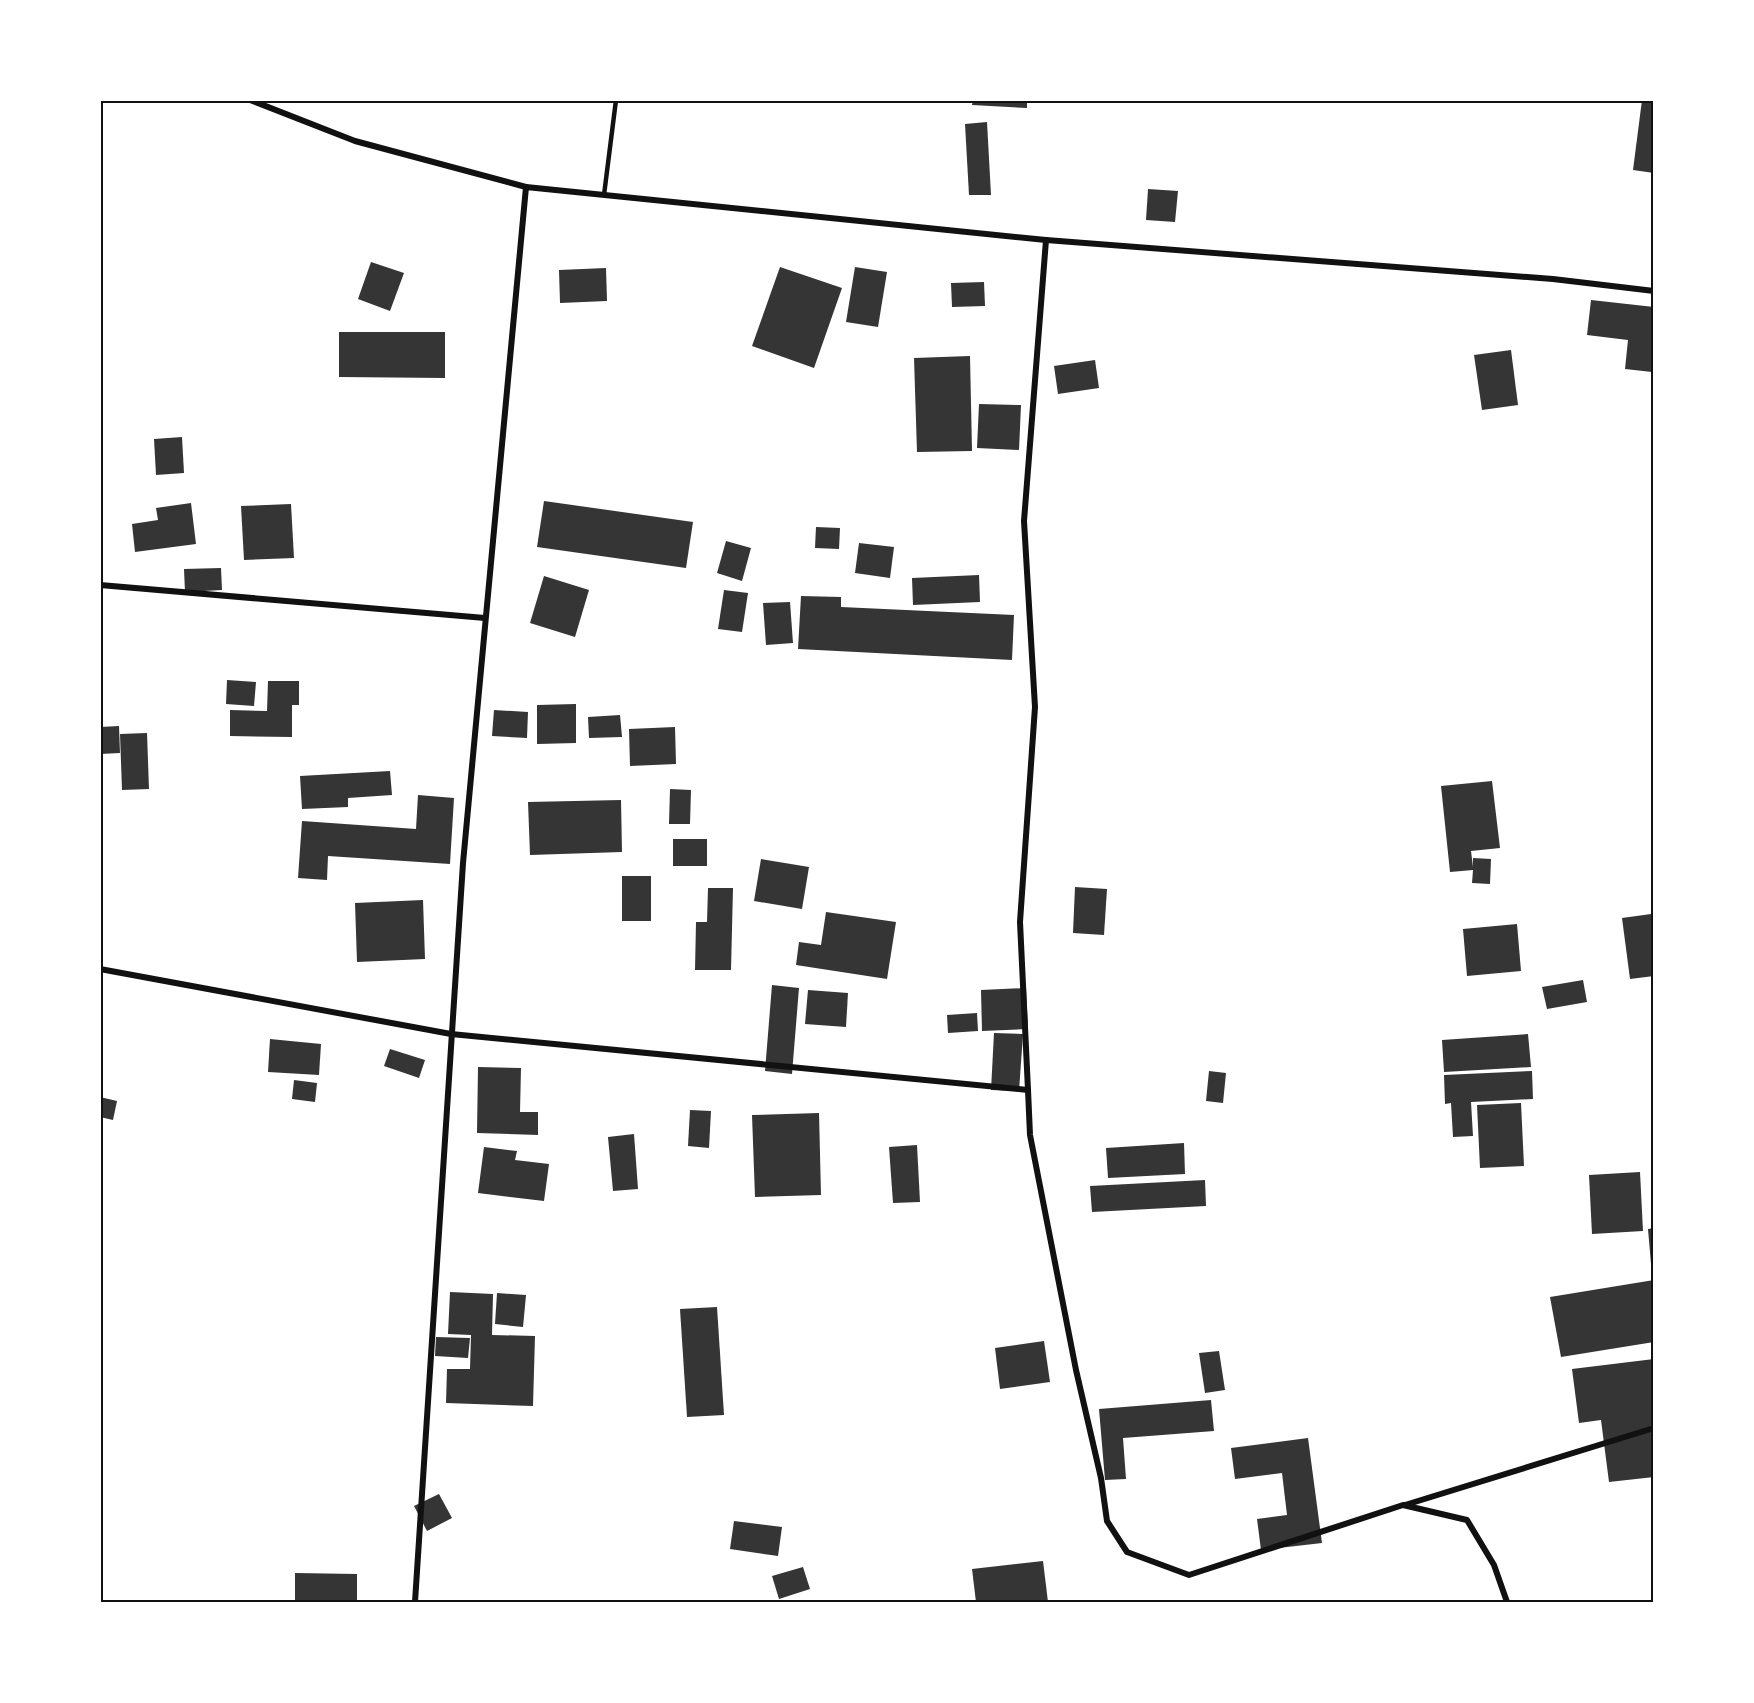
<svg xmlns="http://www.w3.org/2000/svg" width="1754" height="1703" font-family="'Sofia Sans Condensed',sans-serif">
<rect width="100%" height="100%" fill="#fff"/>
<g fill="#353535">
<polygon points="973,100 1027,100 1027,108 972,105"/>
<polygon points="1642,100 1654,100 1654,173 1633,170"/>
<polygon points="987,122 991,195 969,195 965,124"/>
<polygon points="1148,189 1178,191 1175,222 1146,220"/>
<polygon points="371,262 404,273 390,311 358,299"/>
<polygon points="780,267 842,288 814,368 752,346"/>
<polygon points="855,267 887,272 878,327 846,322"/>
<polygon points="606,268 607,301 560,303 559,270"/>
<polygon points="984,282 985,306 952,307 951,283"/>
<polygon points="1591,300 1654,307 1652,372 1625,369 1628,340 1587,335"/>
<polygon points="339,332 445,332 445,378 339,377"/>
<polygon points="1511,350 1518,405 1482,410 1474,355"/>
<polygon points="970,356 972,451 917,452 914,358"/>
<polygon points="1095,360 1099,388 1058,394 1054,366"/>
<polygon points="979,404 1021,405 1019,450 977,448"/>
<polygon points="182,437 184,473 156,475 154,439"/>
<polygon points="544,501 693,522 686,568 537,547"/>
<polygon points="191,503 196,544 135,552 132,524 158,520 156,508"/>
<polygon points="291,504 294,558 244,560 241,506"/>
<polygon points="816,527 840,528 839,549 815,548"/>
<polygon points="726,541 751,548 742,581 717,573"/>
<polygon points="859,543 894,547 890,578 855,573"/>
<polygon points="221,568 222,590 185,592 184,569"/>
<polygon points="979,575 980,602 913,605 912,578"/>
<polygon points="544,576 589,590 575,637 530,623"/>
<polygon points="724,590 748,593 742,632 718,629"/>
<polygon points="801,596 841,597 841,607 1014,615 1012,660 798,649"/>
<polygon points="790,602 793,643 766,645 763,603"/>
<polygon points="227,680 256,682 254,706 226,704"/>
<polygon points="268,681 299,681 299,705 292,705 292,737 230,736 230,710 267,711"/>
<polygon points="576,704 576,743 537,744 537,705"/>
<polygon points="494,710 528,712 527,738 492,736"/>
<polygon points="620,715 622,737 589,738 588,717"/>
<polygon points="119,726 120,753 100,754 100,727"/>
<polygon points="675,727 676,764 630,766 629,729"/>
<polygon points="147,733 149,789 122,790 120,734"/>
<polygon points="390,771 392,795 348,798 348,807 302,809 300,776"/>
<polygon points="1492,781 1500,848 1471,851 1473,867 1473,858 1491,859 1490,884 1472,883 1473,870 1450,872 1441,786"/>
<polygon points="670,789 691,790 690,824 669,824"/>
<polygon points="418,795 454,798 450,864 328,856 327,880 298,878 302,821 416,829"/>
<polygon points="621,800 622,852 530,855 528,802"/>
<rect x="673" y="839" width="34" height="27"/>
<polygon points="761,859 809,867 802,909 754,901"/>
<rect x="622" y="876" width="29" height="45"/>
<polygon points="1075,887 1107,889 1104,935 1073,933"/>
<polygon points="708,888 733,888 731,970 695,970 696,922 707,922"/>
<polygon points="423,900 425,959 357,962 355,903"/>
<polygon points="826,912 896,922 887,979 796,965 799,942 821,945"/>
<polygon points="1651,914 1654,976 1630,979 1622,918"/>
<polygon points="1517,924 1521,971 1467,976 1463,929"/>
<polygon points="1583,980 1587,1002 1547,1009 1542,987"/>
<polygon points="772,985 799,988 792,1074 765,1071"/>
<polygon points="1026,988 1028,1029 982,1031 981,990"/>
<polygon points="808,990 848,993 846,1027 805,1024"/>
<polygon points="977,1013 978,1031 948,1033 947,1015"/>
<polygon points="994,1033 1023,1034 1019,1091 991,1090"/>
<polygon points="1528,1034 1531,1067 1444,1072 1442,1040"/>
<polygon points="270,1039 321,1044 319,1075 268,1072"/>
<polygon points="390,1049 425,1060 419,1078 384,1066"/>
<polygon points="478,1067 521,1068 520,1112 538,1112 538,1135 477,1133"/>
<polygon points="1209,1071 1226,1073 1223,1103 1206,1101"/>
<polygon points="1532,1071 1533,1099 1471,1102 1473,1136 1453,1137 1451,1103 1445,1104 1444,1075"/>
<polygon points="294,1080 317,1083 315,1102 292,1099"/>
<polygon points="100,1097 117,1101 113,1120 100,1117"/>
<polygon points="1521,1103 1524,1166 1480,1168 1477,1105"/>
<polygon points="690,1110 711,1111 709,1148 688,1146"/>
<polygon points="819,1113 821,1195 755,1197 752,1115"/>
<polygon points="634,1134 638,1189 613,1191 608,1137"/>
<polygon points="1184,1143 1185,1174 1108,1178 1106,1148"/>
<polygon points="917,1145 920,1202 893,1203 889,1147"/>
<polygon points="484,1147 517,1151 515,1160 549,1164 544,1201 478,1193"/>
<polygon points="1640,1172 1643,1231 1592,1234 1589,1175"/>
<polygon points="1205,1180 1206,1206 1092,1212 1090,1186"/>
<polygon points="1654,1228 1654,1264 1651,1264 1648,1229"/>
<polygon points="1654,1280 1654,1342 1561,1357 1550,1297"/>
<polygon points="450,1292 493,1294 492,1335 535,1336 533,1406 446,1403 447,1369 470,1369 471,1335 448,1334"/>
<polygon points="497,1293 526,1295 523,1327 495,1324"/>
<polygon points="717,1307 724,1415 687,1417 680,1309"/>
<polygon points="436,1337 470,1338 468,1358 435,1356"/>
<polygon points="1044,1341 1050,1382 1000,1389 995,1348"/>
<polygon points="1219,1351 1225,1390 1205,1393 1199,1353"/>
<polygon points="1654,1359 1654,1477 1609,1482 1601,1420 1579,1423 1572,1369"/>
<polygon points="1211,1400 1214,1431 1123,1438 1126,1479 1105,1480 1099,1409"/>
<polygon points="1308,1438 1322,1543 1261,1550 1257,1519 1287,1515 1282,1473 1235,1479 1231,1448"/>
<polygon points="439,1494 452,1518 427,1531 414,1506"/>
<polygon points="734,1521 782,1527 778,1556 730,1549"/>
<polygon points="1043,1561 1048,1602 976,1602 972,1569"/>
<polygon points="803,1567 810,1589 779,1599 772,1576"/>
<polygon points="295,1573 357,1574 357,1602 295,1602"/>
</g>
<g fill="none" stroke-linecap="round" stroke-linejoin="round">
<polyline stroke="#111" stroke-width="4.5" points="604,195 616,100"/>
<g stroke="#111" stroke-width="6">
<polyline points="250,100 355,141 526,187"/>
<polyline points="1046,240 1553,279 1654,291"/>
<polyline points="100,585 485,618"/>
<polyline points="100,969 451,1034 1028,1090"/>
<polyline points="1405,1505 1654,1428"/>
<polyline points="415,1602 463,863 526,187 1046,240 1024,521 1035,707 1020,922 1028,1090 1030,1135 1076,1370 1101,1478 1107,1521 1127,1552 1189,1575 1403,1505 1467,1520 1494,1565 1507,1602"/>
</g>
</g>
<rect width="1754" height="1703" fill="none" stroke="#ffffff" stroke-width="204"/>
<rect x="102" y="102" width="1550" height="1499" fill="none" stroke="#111" stroke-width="2"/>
</svg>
